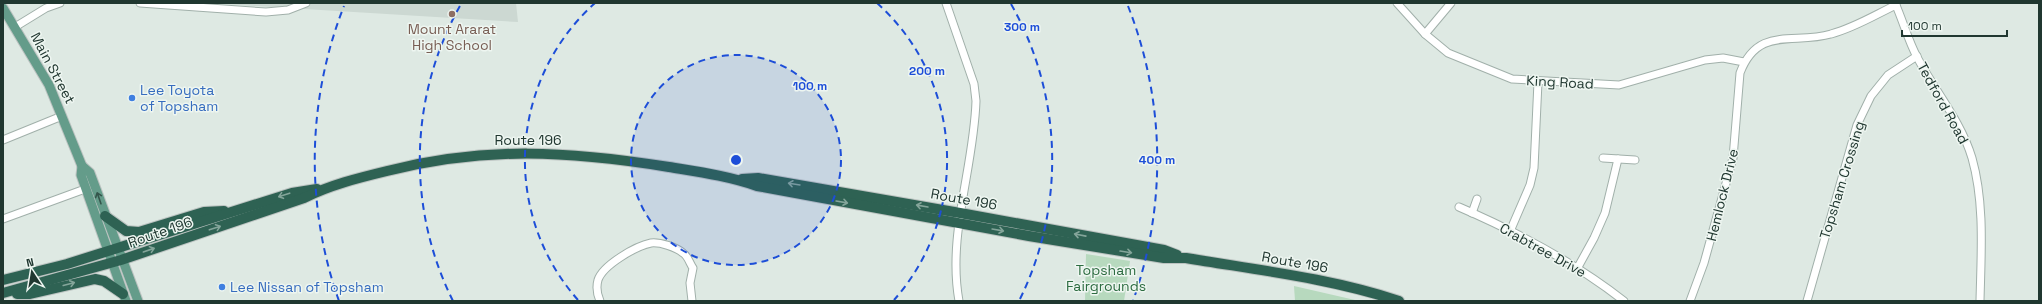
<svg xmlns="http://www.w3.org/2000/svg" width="2042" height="304" font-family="'Space Grotesk',sans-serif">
<rect width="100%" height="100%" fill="#dee9e3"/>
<polygon fill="#ccd8d2" points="209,3 516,3 518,22 255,6"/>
<g fill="#b7d9be">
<polygon points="1086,254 1130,261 1124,301 1085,301"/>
<polygon points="1294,286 1355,300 1359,301 1295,301"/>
</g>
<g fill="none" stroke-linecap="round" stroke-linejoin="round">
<g stroke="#a1b0aa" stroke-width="9">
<g id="minor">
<polyline points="140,3 266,12 288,10 306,3"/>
<path d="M946,3l28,81 2,17c-2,66 -29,134 -17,200"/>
<polyline points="1397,3 1425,34 1448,53 1512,79 1619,85 1705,60 1723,58 1744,62"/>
<path d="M1895,3c8,18 13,37 22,54 18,34 44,64 55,101 13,46 9,96 8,143"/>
<polyline points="15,27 46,8 60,3"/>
<polyline points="1425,34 1451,3"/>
<polyline points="3,140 62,116"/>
<polyline points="1603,158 1635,160"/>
<path d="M1459,207c58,25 114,54 165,94"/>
<polyline points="1472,213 1477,199"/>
<polyline points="3,219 85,189"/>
<polyline points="1511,229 1530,185 1534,168 1538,82"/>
<polyline points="1578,267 1594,238 1605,213 1618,159"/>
<path d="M600,301c-3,-7 -4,-14 -2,-21 5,-15 38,-34 53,-37 9,-1 25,4 32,10 5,3 7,11 10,15l-3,15 2,18"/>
<path d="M1690,301l14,-38 29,-105 7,-85c18,-48 54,-28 91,-39 23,-6 44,-19 65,-29"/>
<polyline points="1807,301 1857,125 1871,96 1888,75 1917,56"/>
</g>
</g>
<g stroke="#bcc3c1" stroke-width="11">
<g id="major">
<polyline points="3,8 49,85 82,166 81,175 126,301"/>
<polyline points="82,166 90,173 138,301"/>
</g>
</g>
<g stroke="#bcc3c1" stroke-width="12">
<g id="highway">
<polyline points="742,179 758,178 960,213 1164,250 1177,255"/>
<polyline points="105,216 126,231 139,232 204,212 224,211"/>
<polyline points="3,280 67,264 292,193 317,189"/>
<path d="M3,293l118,-33 183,-62c26,-13 54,-20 83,-27 99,-25 182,-20 282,-4 30,5 59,9 88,19l272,50 135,22h22c71,12 144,20 213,43"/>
<polyline points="17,294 30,294 95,279 104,281 123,294"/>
</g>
</g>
<use href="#minor" stroke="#fff" stroke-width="7"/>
<use href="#major" stroke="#649c8a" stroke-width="9"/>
<use href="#highway" stroke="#2e6253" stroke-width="10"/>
</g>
<defs><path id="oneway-shaft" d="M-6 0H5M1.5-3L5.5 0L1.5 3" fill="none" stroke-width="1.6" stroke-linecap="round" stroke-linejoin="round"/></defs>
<g stroke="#84a59a">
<use href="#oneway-shaft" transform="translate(794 184) rotate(-171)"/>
<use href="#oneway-shaft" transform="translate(284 195) rotate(162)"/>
<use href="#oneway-shaft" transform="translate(842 202) rotate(10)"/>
<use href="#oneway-shaft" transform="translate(922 206) rotate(-170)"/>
<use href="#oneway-shaft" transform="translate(215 228) rotate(-18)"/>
<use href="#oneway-shaft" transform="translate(998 230) rotate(10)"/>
<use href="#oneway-shaft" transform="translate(1080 235) rotate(-169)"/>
<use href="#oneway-shaft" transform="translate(149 250) rotate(-19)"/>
<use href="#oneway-shaft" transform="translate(1126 252) rotate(9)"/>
<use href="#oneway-shaft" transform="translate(69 284) rotate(-15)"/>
</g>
<use stroke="#34554b" href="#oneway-shaft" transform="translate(99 198) rotate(-109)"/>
<circle cx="736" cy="160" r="105" fill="#1d4ed8" fill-opacity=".12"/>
<g fill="none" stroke="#1d4ed8" stroke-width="2" stroke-dasharray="7 5">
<circle cx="736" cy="160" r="105"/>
<path d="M578 300A211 211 0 0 1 595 3M877 3A211 211 0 0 1 894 300"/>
<path d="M453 301A316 316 0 0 1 461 4M1011 4A316 316 0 0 1 1019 301"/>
<path d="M339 301A421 421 0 0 1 344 6M1128 6A421 421 0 0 1 1133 301"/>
</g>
<circle fill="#8d6e63" stroke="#eef6f1" stroke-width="1.5" cx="452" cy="14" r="4"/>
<g fill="#3f7fe0" stroke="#eef6f1" stroke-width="1.5">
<circle cx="132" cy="98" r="4"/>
<circle cx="222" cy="287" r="4"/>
</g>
<g text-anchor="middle" stroke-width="3" stroke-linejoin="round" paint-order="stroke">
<g font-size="14" fill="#785e54" stroke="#eef6f1">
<text x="452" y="34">Mount Ararat<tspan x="452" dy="16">High School</tspan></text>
</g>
<g font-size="14" fill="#203730" stroke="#eef6f1">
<text transform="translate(53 68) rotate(62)" y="5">Main Street</text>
<text transform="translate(1560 82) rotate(3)" y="5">King Road</text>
<text transform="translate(1943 103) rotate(61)" y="5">Tedford Road</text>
<text x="528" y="145">Route 196</text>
<text transform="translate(1842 180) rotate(-73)" y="5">Topsham Crossing</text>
<text transform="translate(1722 195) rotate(-76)" y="5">Hemlock Drive</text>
<text transform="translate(964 199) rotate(10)" y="5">Route 196</text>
<text transform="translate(160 232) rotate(-19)" y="5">Route 196</text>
<text transform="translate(1543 250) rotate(29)" y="5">Crabtree Drive</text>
<text transform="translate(1295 262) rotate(10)" y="5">Route 196</text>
</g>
<g font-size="14" fill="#366cbe" stroke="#eef6f1" text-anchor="start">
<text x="140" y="95">Lee Toyota<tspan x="140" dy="16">of Topsham</tspan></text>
<text x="230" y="292">Lee Nissan of Topsham</text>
</g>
<g font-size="14" fill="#2d6c41" stroke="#eef6f1">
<text x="1106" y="275">Topsham<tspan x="1106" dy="16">Fairgrounds</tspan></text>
</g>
</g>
<circle cx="736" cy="160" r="6" fill="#1d4ed8" stroke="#eef6f1" stroke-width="2"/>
<g font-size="12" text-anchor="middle" font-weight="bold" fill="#1d4ed8" stroke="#eef6f1" stroke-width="3" stroke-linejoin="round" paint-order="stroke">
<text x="1022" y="31">300 m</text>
<text x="927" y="75">200 m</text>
<text x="810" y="90">100 m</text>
<text x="1157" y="164">400 m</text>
</g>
<rect width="2042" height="304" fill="none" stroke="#203730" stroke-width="8"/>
<g transform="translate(32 272) rotate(348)" stroke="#eef6f1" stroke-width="3" paint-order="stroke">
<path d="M0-3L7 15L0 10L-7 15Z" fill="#203730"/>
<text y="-6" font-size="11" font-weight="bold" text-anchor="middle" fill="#203730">N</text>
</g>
<path d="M1902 30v6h105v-6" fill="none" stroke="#203730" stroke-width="2"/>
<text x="1908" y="30" font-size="12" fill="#203730" stroke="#eef6f1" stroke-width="3" paint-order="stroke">100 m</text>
</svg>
